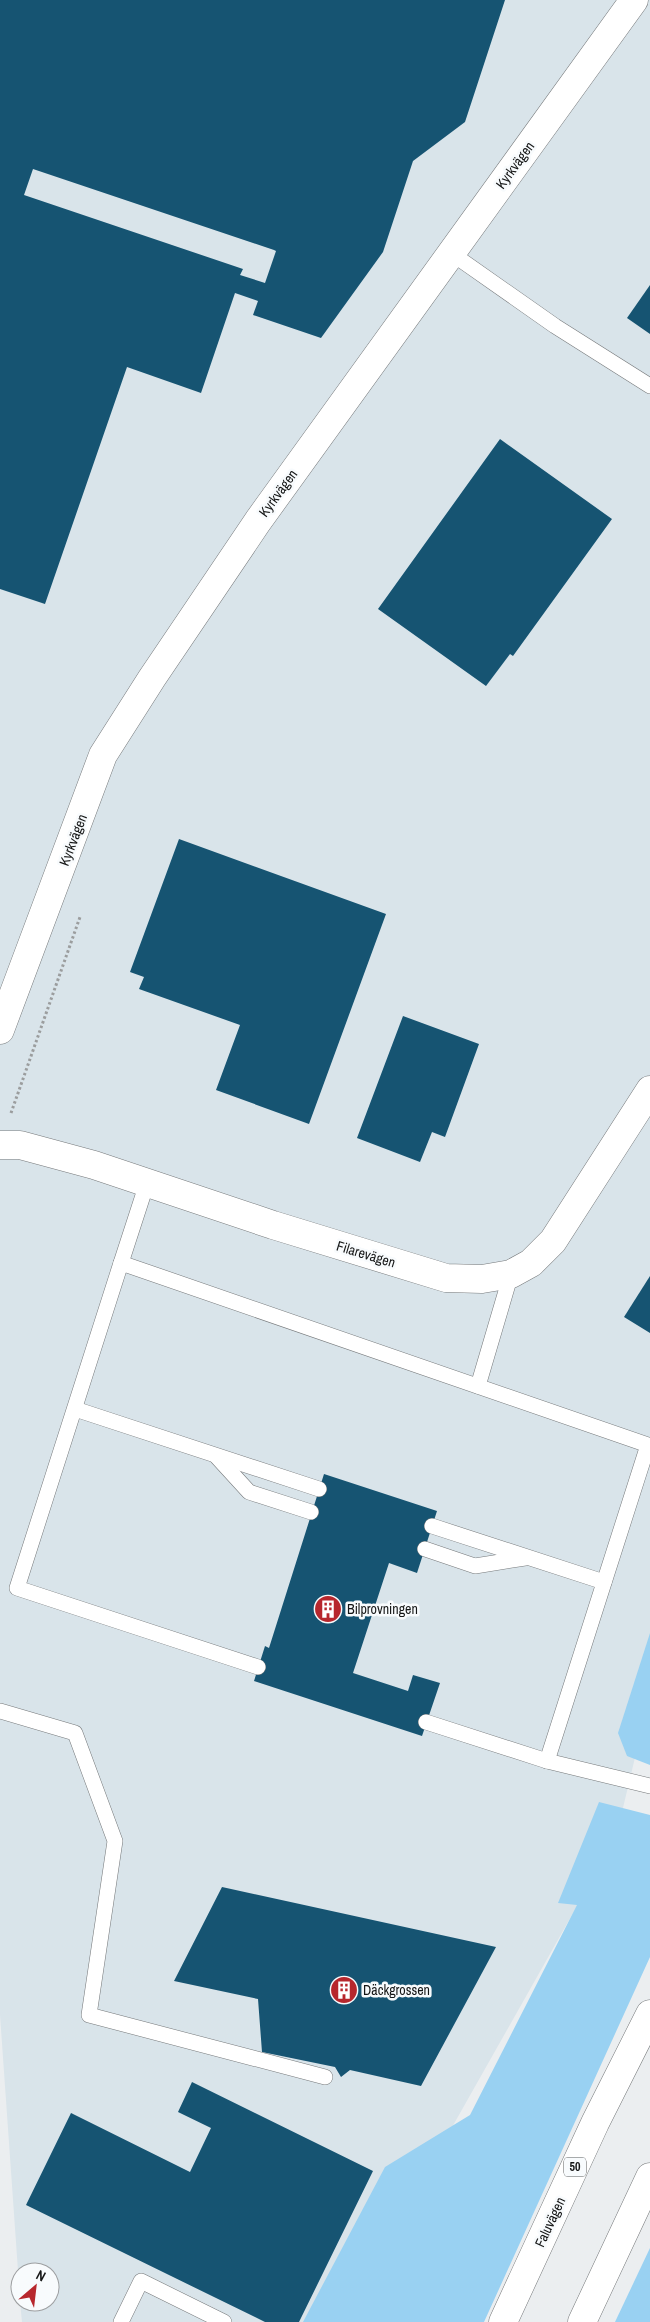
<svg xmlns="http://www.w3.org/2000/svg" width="650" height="2322" font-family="'Archivo Narrow',sans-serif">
<rect width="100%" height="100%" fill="#ebeef0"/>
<polygon fill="#d9e4ea" points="0,0 650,0 650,1695 616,1837 342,2322 22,2322 20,2302 50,2302 50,2272 20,2272 20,2299 0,2015"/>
<g fill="#99d1f2">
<polygon points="650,1633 650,1765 627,1756 618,1733"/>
<polygon points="599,1802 650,1815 650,1957 484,2322 303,2322 385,2167 470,2115 577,1905 558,1903"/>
<polygon points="650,2248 650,2322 615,2322"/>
</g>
<g fill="#165472" fill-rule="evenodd">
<path d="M0,0h505l-40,122 -52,39 -30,91 -62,86 -68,-23 5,-14 -23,-8 -34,100 -74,-26 -82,237 -45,-15zM33,169l241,81 2,1 -11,32 -25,-8 3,-6 -219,-74z"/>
<polygon points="650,285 650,334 627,318"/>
<polygon points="500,439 612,519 513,656 510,654 486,686 378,609"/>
<polygon points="179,839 386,914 309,1124 216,1090 240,1025 139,989 144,977 130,972"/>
<polygon points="403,1016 479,1044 445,1137 432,1132 420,1162 357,1138"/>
<polygon points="650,1276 650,1333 624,1317"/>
<polygon points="324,1474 437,1511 417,1573 389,1563 353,1673 408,1691 413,1675 440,1683 422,1736 254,1681 265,1646 269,1648"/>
<polygon points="222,1887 496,1947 421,2086 350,2070 341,2077 335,2067 262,2052 258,1999 174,1981"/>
<polygon points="192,2082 373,2171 299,2322 265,2322 26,2205 71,2113 190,2172 211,2128 178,2112"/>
</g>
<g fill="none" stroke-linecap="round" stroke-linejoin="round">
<g stroke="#76797b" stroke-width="16">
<g id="lane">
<polyline points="451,253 555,326 650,386"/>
<polyline points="121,1263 147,1183"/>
<polyline points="478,1386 511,1274"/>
<polyline points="75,1409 319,1489"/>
<polyline points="217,1457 249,1492 311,1512"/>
<polyline points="432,1526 604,1582"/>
<polyline points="425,1549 475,1566 525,1558"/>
<polyline points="258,1667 17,1588 121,1263 648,1445 547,1761 426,1722"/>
<polyline points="0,1711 75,1733 115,1841 89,2015 325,2077"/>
<polyline points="547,1761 650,1786"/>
<polyline points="121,2322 141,2281 224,2322"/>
</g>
</g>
<g stroke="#76797b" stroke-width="29">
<g id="street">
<polyline points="0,1030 103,755 152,678 258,521 634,0"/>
<polyline points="0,1145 20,1145 94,1165 273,1225 446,1278 482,1279 511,1274 531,1263 553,1241 650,1090"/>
</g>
</g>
<g stroke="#76797b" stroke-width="29">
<g id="highway">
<polyline points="503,2322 595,2123 650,2014"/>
<polyline points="582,2322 650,2177"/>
</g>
</g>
<polyline stroke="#9b9d9e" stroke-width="3" stroke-dasharray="2.5 2.5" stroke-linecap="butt" points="11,1113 80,917"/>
<use href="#lane" stroke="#fff" stroke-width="15"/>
<use href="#street" stroke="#fff" stroke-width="28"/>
<use href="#highway" stroke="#fff" stroke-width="28"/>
</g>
<defs>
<g id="building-disc" transform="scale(1.4375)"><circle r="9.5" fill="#b7272d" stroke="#f8fbfd"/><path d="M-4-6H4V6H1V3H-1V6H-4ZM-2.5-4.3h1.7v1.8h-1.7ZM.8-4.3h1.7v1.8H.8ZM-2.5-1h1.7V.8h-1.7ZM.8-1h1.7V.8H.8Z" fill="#fff"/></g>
</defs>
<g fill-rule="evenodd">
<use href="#building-disc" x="328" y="1609"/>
<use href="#building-disc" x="344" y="1990"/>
</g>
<g text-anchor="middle" stroke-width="5" stroke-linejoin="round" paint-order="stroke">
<rect fill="#f8fbfd" stroke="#595b5b" stroke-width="1" x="564" y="2157.5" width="22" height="19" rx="4"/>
<g font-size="12" font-weight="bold" fill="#151616">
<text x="575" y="2171">50</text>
</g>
<g font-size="14" fill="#151616" stroke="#f8fbfd">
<text transform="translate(515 165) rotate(-54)" y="5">Kyrkvägen</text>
<text transform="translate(278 493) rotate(-54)" y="5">Kyrkvägen</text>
<text transform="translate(73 840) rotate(-69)" y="5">Kyrkvägen</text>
<text transform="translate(366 1254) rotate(17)" y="5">Filarevägen</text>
<text transform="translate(550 2222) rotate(-65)" y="5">Faluvägen</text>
</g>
<g font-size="14" fill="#151616" stroke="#f8fbfd" text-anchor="start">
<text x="347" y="1614">Bilprovningen</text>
<text x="363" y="1995">Däckgrossen</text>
</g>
</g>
<g transform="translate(35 2287) rotate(28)"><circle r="24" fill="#f8fbfd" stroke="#9d9fa1"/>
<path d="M0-4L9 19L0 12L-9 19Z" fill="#b7272d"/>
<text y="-8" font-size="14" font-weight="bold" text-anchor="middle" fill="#151616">N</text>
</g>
</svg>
